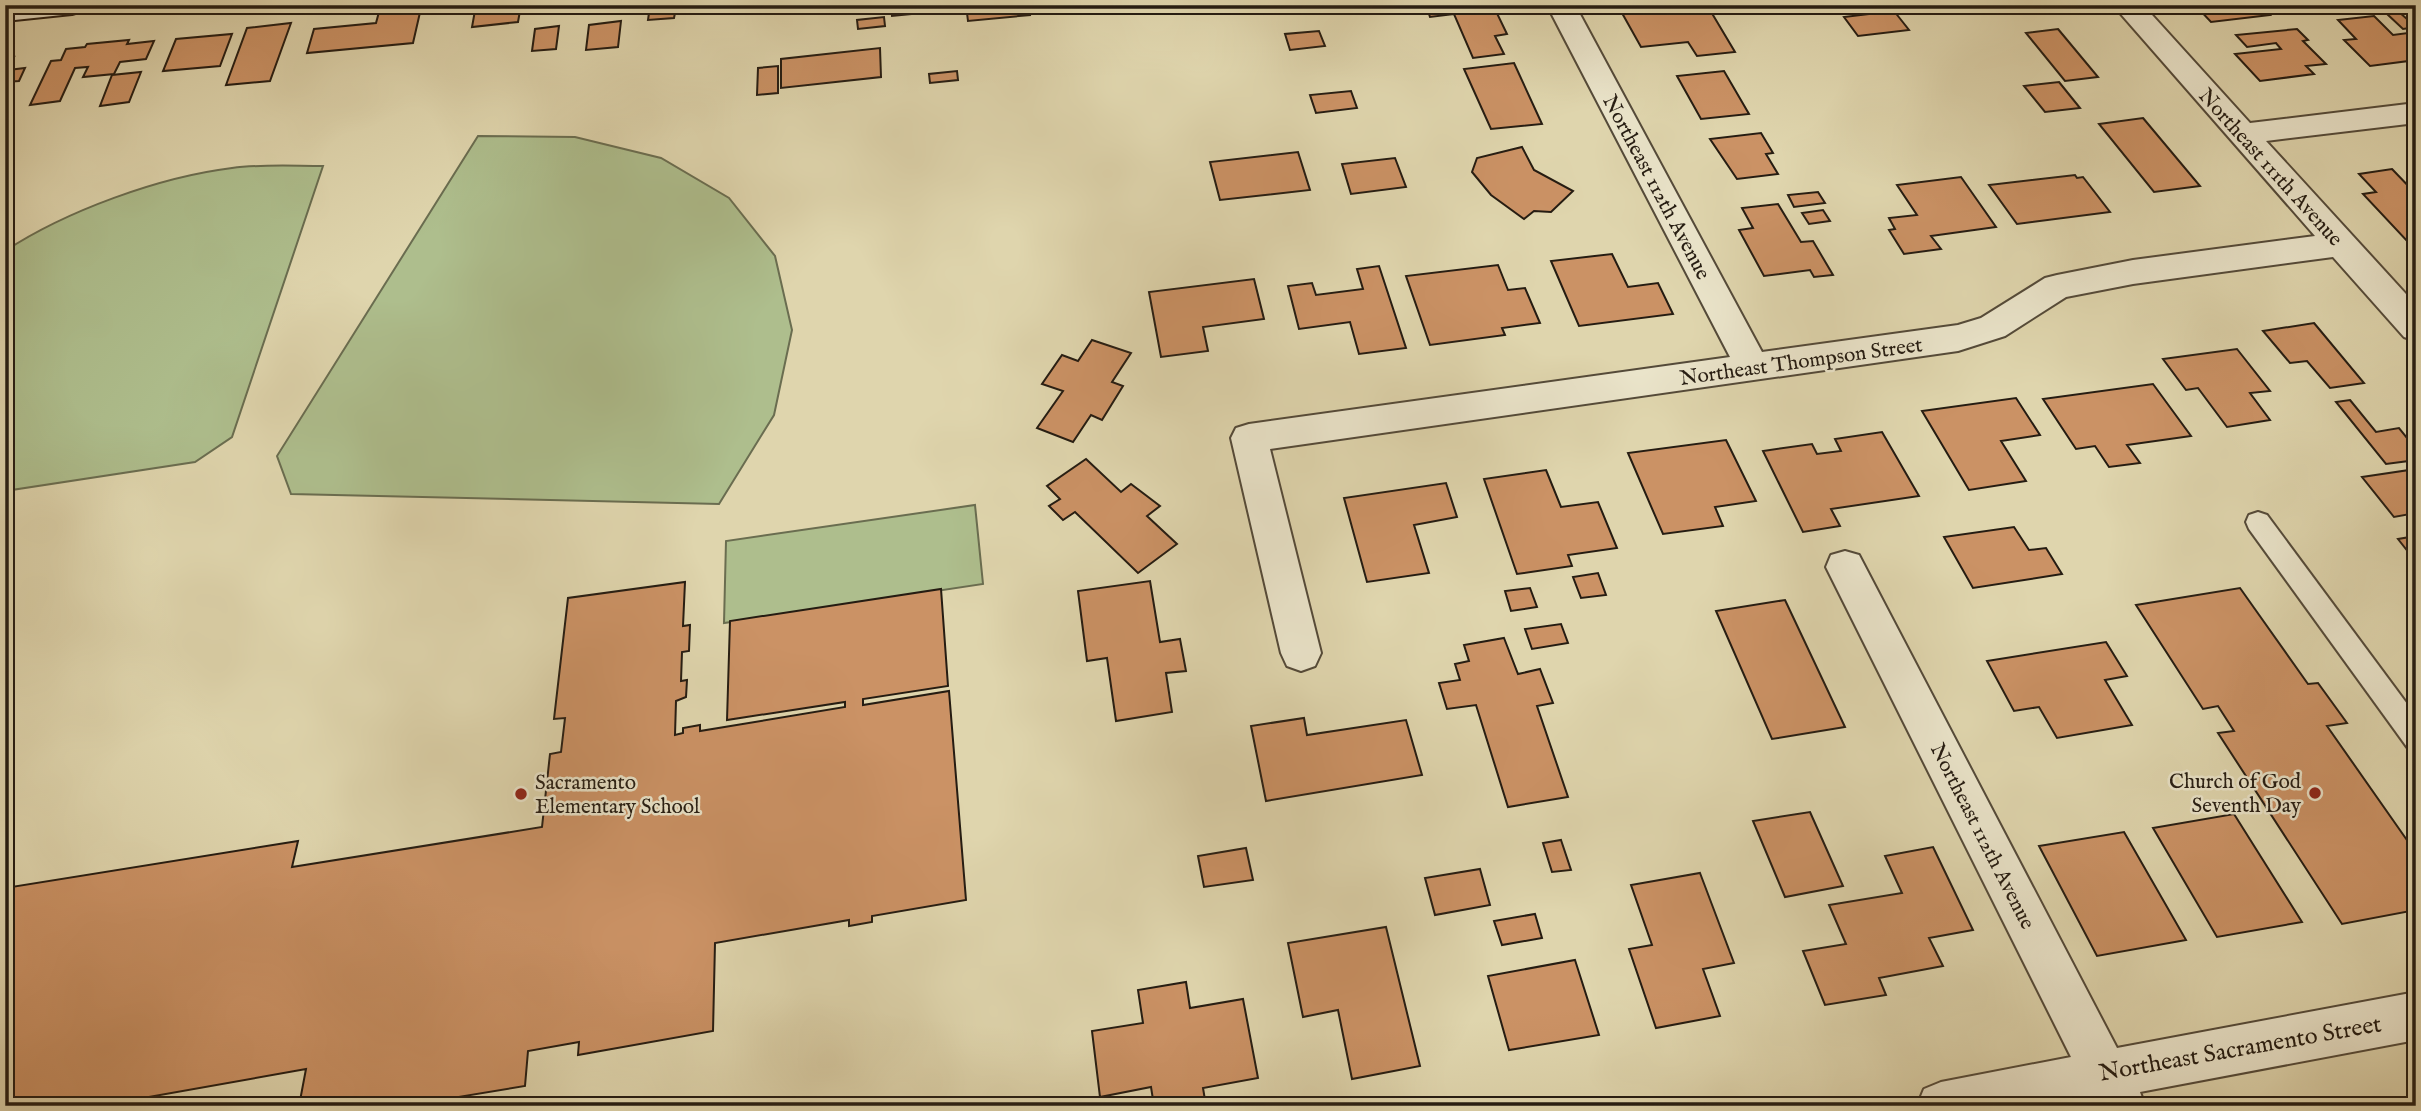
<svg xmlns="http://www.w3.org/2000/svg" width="2421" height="1111" font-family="'IM FELL English',serif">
<rect width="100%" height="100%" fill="#dfd5ad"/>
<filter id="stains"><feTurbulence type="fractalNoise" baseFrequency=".00286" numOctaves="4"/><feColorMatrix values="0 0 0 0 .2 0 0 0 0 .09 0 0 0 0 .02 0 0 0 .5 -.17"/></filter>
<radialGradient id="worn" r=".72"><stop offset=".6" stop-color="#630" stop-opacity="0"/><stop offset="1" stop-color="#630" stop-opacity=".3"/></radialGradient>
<g fill="#aebe8d" stroke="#6a6d50" stroke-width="2">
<polygon points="478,136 575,137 661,158 729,198 775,256 792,330 774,415 719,504 291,494 277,456"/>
<path d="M323,166l-91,271 -37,25 -190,29v-240c61,-40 154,-74 227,-83 29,-4 61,-2 91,-2z"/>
<polygon points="975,505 983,584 724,623 726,541"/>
</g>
<g fill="#cb9265" stroke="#251c12" stroke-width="2">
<polygon points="476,5 521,5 518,22 472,27"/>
<polygon points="636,5 693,5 692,11 675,13 674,18 648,20 650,6 636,8"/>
<polygon points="891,5 920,5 921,13 892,16"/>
<polygon points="966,5 1029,5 1030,15 968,21"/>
<polygon points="1426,5 1493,5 1507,34 1495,36 1504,54 1473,58 1454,14 1430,17"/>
<polygon points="1690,5 1707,5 1735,52 1697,56 1688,42 1641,47 1622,13"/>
<polygon points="1995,5 2047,5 2049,9 2002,14"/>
<polygon points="2195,5 2260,5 2270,15 2211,22"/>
<polygon points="421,8 413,43 307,53 314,29 376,23 379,12"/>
<polygon points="1894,11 1909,30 1858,36 1844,17"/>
<polygon points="2399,12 2416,27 2403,29 2386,13"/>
<polygon points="2374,16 2393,35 2408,33 2416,40 2416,60 2370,66 2344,40 2356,39 2338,20"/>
<polygon points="884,17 885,26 858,29 857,20"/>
<polygon points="621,21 618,47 586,50 589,25"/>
<polygon points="291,23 270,81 226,85 247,28"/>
<polygon points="559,26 556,49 532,51 535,29"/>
<polygon points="2058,29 2098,77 2065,81 2026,33"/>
<polygon points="2297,29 2308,40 2303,41 2326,64 2306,66 2314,74 2260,81 2235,54 2281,49 2276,43 2247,47 2236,35"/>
<polygon points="1319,31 1325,46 1290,50 1285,34"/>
<polygon points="232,34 220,66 163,71 176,39"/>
<polygon points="129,40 127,44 154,41 146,59 120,62 114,74 83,77 88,67 75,68 60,101 30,105 51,61 61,60 66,49 85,47 87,44"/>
<polygon points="880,48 881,77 781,88 781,59"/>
<polygon points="14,57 8,70 25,68 19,81 5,82 5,58"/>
<polygon points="1514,63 1542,124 1491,129 1464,69"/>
<polygon points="778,66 778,93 757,95 758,68"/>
<polygon points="957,71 958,80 930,83 929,74"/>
<polygon points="1724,71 1749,114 1701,119 1677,76"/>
<polygon points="141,72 129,102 100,106 112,75"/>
<polygon points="2059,82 2080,108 2045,112 2024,86"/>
<polygon points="1351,91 1357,108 1316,113 1310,95"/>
<polygon points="2143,118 2200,186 2154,192 2099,124"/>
<polygon points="1761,133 1773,153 1766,154 1778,174 1737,179 1710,139"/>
<polygon points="1522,147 1534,170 1573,191 1551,212 1534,211 1524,219 1491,195 1472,172 1477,158"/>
<polygon points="1298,152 1310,190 1220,200 1210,162"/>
<polygon points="1395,158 1406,187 1351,194 1342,164"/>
<polygon points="2392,169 2416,194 2416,241 2408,242 2363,194 2376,192 2359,174"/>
<polygon points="2075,175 2077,178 2083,177 2110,212 2017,224 1989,185"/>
<polygon points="1961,177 1996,227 1931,236 1941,249 1904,254 1889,230 1895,229 1889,218 1917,215 1897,185"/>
<polygon points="1818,192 1825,203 1794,207 1788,195"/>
<polygon points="1778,204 1801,242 1813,241 1833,275 1814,277 1810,270 1764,276 1739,230 1753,228 1742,208"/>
<polygon points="1823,210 1830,221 1809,224 1802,213"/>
<polygon points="1612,254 1628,287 1658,283 1673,314 1579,326 1551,261"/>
<polygon points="1498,265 1508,290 1525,288 1540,323 1502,328 1505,335 1430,345 1406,276"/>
<polygon points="1379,266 1406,348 1359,354 1350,322 1299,329 1288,286 1312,283 1316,295 1363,289 1357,269"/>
<polygon points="1254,279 1264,319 1203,327 1208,351 1161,357 1149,292"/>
<polygon points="2314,323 2364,383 2330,388 2307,361 2290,363 2263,331"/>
<polygon points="1092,340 1131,353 1112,382 1123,386 1102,420 1091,415 1073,442 1037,428 1063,391 1042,384 1062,355 1078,361"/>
<polygon points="2237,349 2270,391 2250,393 2270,420 2227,427 2198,388 2186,390 2163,359"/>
<polygon points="2153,384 2191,436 2127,445 2140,463 2109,467 2095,446 2076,449 2043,399"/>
<polygon points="2016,398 2040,435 2001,441 2026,481 1969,490 1922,411"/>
<polygon points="2350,400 2376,432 2399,428 2416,449 2416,460 2386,464 2336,402"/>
<polygon points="1882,432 1919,496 1831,509 1840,526 1803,532 1763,451 1812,444 1817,454 1841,451 1835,439"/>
<polygon points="1726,440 1756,501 1715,507 1723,526 1663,534 1628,453"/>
<polygon points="1086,459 1121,492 1131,484 1160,506 1147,516 1177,544 1138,573 1075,512 1063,520 1049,506 1060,499 1047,486"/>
<polygon points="2416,469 2416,513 2394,517 2362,477"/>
<polygon points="1546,470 1561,507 1598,502 1617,548 1568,555 1572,566 1517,574 1484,479"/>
<polygon points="1446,483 1457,517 1414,525 1429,573 1367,582 1344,498"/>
<polygon points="2014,527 2029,550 2046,548 2062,574 1973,588 1944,537"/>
<polygon points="2416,536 2416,558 2413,558 2398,539"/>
<polygon points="1598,573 1606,595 1581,598 1573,577"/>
<polygon points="1150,581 1160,642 1180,639 1186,671 1166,673 1172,712 1116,721 1107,658 1087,661 1078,591"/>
<polygon points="685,582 683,626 690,625 689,651 682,652 681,681 687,680 686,697 676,701 675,735 683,733 683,728 700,725 700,731 845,707 845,702 727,720 730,621 941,589 948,686 863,699 863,705 949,691 966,900 872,916 872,922 849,926 849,920 715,943 713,1031 578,1055 579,1042 528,1051 525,1086 458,1097 457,1106 299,1106 306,1069 98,1106 5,1106 5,888 298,841 292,867 542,827 550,754 561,752 565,718 554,719 568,598"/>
<polygon points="1530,588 1537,607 1511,611 1505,591"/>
<polygon points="2240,588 2308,684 2318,683 2347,723 2327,726 2416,853 2416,910 2342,924 2218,733 2234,731 2218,706 2203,709 2136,605"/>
<polygon points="1785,600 1845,727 1772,739 1716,611"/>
<polygon points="1561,624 1568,643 1532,649 1525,629"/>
<polygon points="1504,638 1518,674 1540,669 1553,703 1537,706 1568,797 1508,807 1476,705 1447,709 1439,683 1460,680 1455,664 1469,661 1464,645"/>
<polygon points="2106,642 2127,676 2105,680 2132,725 2057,738 2039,707 2014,711 1987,661"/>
<polygon points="1304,718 1307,735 1406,720 1422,775 1266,801 1251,726"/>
<polygon points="1810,812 1843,886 1785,897 1753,821"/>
<polygon points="2234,814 2302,922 2217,937 2153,828"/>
<polygon points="2124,832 2186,940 2097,956 2039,846"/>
<polygon points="1561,840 1571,870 1552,872 1543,843"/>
<polygon points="1933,847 1973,930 1929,938 1943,966 1879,978 1886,995 1825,1005 1803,951 1846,944 1829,905 1902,893 1885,856"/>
<polygon points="1246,848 1253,880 1204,887 1198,856"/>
<polygon points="1480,869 1490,905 1435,915 1425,878"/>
<polygon points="1700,873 1734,963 1703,969 1720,1016 1656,1028 1629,949 1652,945 1631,885"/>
<polygon points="1535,914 1542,938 1502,945 1494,921"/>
<polygon points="1386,927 1420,1066 1352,1079 1338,1010 1303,1017 1288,943"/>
<polygon points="1575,960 1599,1035 1509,1050 1488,976"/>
<polygon points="1186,982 1190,1008 1243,999 1258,1078 1203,1088 1206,1106 1154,1106 1151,1087 1100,1097 1092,1031 1143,1023 1138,990"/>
</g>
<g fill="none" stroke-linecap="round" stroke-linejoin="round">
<g stroke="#544a39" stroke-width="4">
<polygon id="lane" points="2258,512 2267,515 2416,716 2416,750 2407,747 2249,529 2246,522 2249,515"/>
</g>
<g stroke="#544a39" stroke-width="4">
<g id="street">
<polygon points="1547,5 1575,5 1762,352 1958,325 1981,318 2045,278 2057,275 2133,260 2315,236 2113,5 2143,5 2250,123 2416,103 2416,123 2266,141 2416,305 2416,341 2404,337 2333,257 2133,284 2066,297 2005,336 1958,351 1270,449 1321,653 1315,666 1301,671 1287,666 1281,653 1231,438 1236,428 1249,424 1730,357"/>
<polygon points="1845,551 1859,555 2117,1048 2416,992 2416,1040 2140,1092 2145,1106 2095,1106 2093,1101 2070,1106 1917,1106 1924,1089 1941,1082 2071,1057 1826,567 1831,555"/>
</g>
</g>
<g stroke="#251c12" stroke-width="4">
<polygon id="secondary" points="5,5 86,5 82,11 72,14 5,21"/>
</g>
<use href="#lane" fill="#eae4ca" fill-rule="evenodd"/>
<use href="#street" fill="#eae4ca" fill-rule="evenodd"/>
<use href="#secondary" fill="#eae4ca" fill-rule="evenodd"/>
</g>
<g fill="#8f2418" stroke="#eae4ca" stroke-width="2.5">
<circle cx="2315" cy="793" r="7"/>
<circle cx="521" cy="794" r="7"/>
</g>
<g text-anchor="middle" stroke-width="5" stroke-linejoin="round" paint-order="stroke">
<g font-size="21" fill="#251c12" stroke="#eae4ca">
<text transform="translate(2271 167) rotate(48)" y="7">Northeast 111th Avenue</text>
<text transform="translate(1657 187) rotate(62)" y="7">Northeast 112th Avenue</text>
<text transform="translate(1801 361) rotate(-8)" y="7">Northeast Thompson Street</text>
<text transform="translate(1983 836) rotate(63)" y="7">Northeast 112th Avenue</text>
</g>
<g font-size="21" fill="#251c12" stroke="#eae4ca" text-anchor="end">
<text x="2301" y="788">Church of God<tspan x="2301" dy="24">Seventh Day</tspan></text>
<text x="535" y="789" text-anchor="start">Sacramento<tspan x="535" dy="24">Elementary School</tspan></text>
</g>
<g font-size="24" fill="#251c12" stroke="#eae4ca">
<text transform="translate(2240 1048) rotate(-10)" y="8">Northeast Sacramento Street</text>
</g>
</g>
<rect width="2421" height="1111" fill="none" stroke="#dfd5ad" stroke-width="28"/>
<rect x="7" y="7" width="2407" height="1097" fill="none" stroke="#251c12" stroke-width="3.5"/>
<rect x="14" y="14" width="2393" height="1083" fill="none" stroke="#251c12" stroke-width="2"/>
<rect width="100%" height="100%" filter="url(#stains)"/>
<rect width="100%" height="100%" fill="url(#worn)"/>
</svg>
